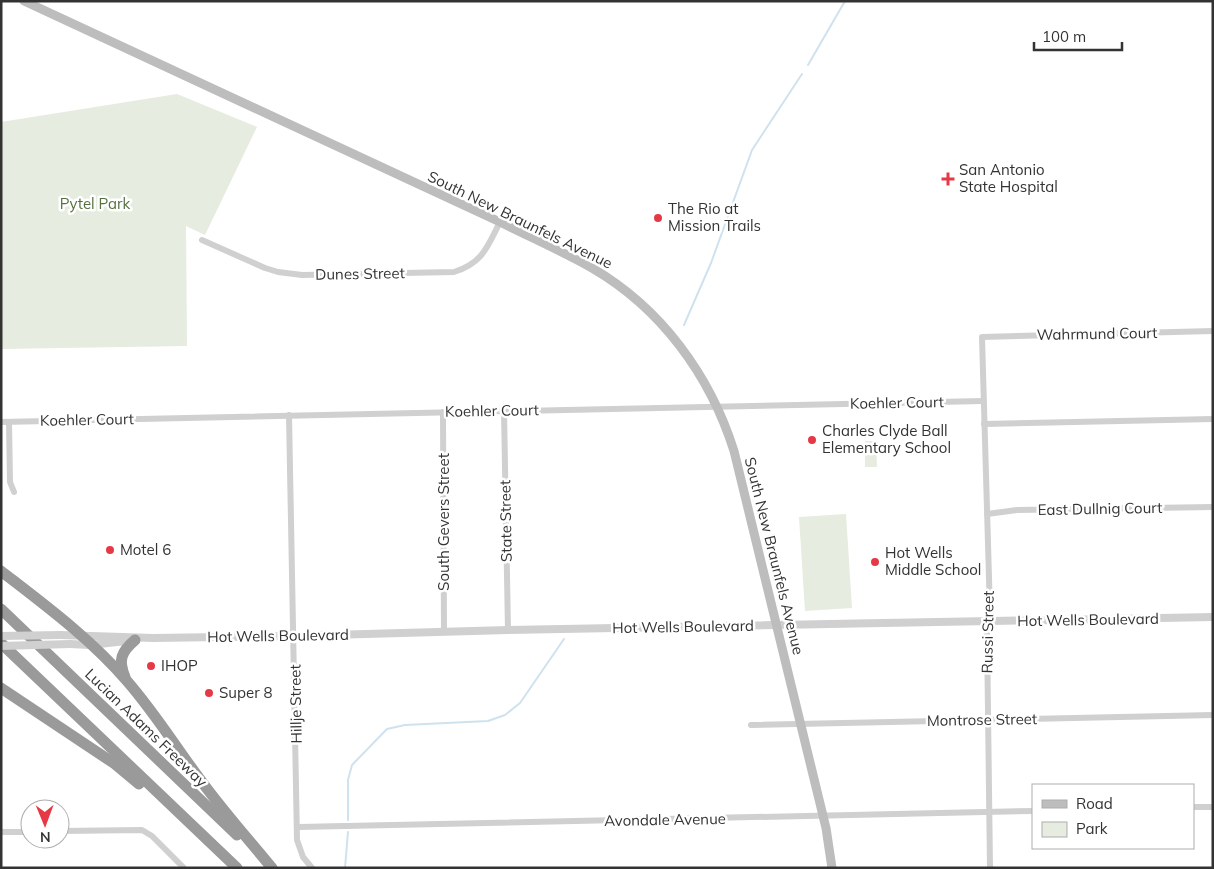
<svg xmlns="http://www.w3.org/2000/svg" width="1214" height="869" font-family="Mulish,sans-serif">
<rect width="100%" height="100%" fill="#fff"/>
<g fill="#e6ecdf">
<polygon points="177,94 257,127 205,235 186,226 187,346 1,349 1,122"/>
<polygon points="865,441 876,441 877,467 865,467"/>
<polygon points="846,514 852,608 805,611 799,517"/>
</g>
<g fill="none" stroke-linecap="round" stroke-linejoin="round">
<g stroke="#cfe2ee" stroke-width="2">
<polyline points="808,65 845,1"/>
<polyline points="684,325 711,263 752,150 802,74"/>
<polyline points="348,820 348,780 352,765 387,729 405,725 488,721 505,715 520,703 564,639"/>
<polyline points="345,868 348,832"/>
</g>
<g stroke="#d0d0d0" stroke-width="6">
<path d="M202,240l63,28 13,4 24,3 152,-3c29,-9 33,-25 46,-50"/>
<polyline points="504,411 508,630"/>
<polyline points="443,412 444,632"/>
<polyline points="289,415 297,840 303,857 312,868"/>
<polyline points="1,422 983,401"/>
<polyline points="9,422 10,482 14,492"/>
<polyline points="984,424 1213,419"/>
<polyline points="987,514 1017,510 1213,507"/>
<polyline points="751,725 1213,715"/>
<polyline points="1193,807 1213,807"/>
<polyline points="298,827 1033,811"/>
<polyline points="60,831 142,830 152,836 184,868"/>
<polyline points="1,832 30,832"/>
<polyline points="990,868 987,633 990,612 982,337 1213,331"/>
</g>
<g stroke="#d0d0d0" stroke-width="8">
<polyline points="60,635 153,638 295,636 508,630 1213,617"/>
<polyline points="70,644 90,645 126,641"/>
</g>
<path stroke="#bdbdbd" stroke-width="9" d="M24,1l476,221c30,15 62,29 92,46 69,40 118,107 142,183l92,377 6,40"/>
<g stroke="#9a9a9a" stroke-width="11">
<path d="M1,571c44,34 90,68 126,110 28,32 50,68 75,101 22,30 47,58 70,86"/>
<polyline points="1,609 237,835"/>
<polyline points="1,643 237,868"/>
<path d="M125,677c-7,-17 -4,-25 10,-37"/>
<polyline points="1,688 115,764 139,784"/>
</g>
<g stroke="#d0d0d0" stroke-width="8">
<polyline points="1,636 60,635"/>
<polyline points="1,646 70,644"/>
</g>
</g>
<g fill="#e63946" stroke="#fff" stroke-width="2">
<path d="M945.5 171.5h5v5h5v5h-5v5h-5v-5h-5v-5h5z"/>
<circle cx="658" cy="218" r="5"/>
<circle cx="812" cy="440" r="5"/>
<circle cx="110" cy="550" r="5"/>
<circle cx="875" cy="562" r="5"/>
<circle cx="151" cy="666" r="5"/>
<circle cx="209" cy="693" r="5"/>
</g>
<g text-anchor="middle" stroke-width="5" stroke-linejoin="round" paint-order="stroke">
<g font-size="15" fill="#333" stroke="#fff" text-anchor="start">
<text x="959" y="175">San Antonio<tspan x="959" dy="17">State Hospital</tspan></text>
<text x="668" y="214">The Rio at<tspan x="668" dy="17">Mission Trails</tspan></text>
<text x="822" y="436">Charles Clyde Ball<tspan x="822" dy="17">Elementary School</tspan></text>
<text x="120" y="555">Motel 6</text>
<text x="885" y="558">Hot Wells<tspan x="885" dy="17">Middle School</tspan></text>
<text x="161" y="671">IHOP</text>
<text x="219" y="698">Super 8</text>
</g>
<g font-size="15" fill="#56703f" stroke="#fff">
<text x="95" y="209">Pytel Park</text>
</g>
<g font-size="15" fill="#333" stroke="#fff">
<text transform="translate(520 220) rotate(26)" y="5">South New Braunfels Avenue</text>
<text transform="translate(360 274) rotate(-1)" y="5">Dunes Street</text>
<text transform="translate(1097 334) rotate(-1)" y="5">Wahrmund Court</text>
<text transform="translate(897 403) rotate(-1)" y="5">Koehler Court</text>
<text transform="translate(492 411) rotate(-1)" y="5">Koehler Court</text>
<text transform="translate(87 420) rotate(-1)" y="5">Koehler Court</text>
<text transform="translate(1100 509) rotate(-1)" y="5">East Dullnig Court</text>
<text transform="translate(506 521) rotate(-91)" y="5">State Street</text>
<text transform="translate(444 522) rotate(-90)" y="5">South Gevers Street</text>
<text transform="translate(774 556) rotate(76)" y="5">South New Braunfels Avenue</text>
<text transform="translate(1088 620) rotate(-1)" y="5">Hot Wells Boulevard</text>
<text transform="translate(683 627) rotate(-1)" y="5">Hot Wells Boulevard</text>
<text transform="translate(988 632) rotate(-89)" y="5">Russi Street</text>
<text transform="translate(278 636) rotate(-1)" y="5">Hot Wells Boulevard</text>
<text transform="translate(296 704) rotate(-91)" y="5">Hillje Street</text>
<text transform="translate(982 720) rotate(-1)" y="5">Montrose Street</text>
<text transform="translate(146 728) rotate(44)" y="5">Lucian Adams Freeway</text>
<text transform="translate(665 820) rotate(-1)" y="5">Avondale Avenue</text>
</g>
</g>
<rect width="1214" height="869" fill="none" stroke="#333333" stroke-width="5"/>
<rect x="1032" y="784" width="162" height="65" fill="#ffffff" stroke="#adadad"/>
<rect x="1042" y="800" width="25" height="8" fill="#bdbdbd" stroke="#adadad"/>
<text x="1076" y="809" font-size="15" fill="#333333">Road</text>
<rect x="1042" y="822" width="25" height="15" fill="#e6ecdf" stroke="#adadad"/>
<text x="1076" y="834" font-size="15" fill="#333333">Park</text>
<g transform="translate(45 824) rotate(179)"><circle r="24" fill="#ffffff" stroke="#adadad"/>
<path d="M0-4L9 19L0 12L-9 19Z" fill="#e63946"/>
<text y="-8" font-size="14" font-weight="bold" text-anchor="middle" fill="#333333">N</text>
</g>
<path d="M1034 42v8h88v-8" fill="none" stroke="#333333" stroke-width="2.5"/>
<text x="1042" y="42" font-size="15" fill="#333333" stroke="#ffffff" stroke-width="4" paint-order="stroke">100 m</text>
</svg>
